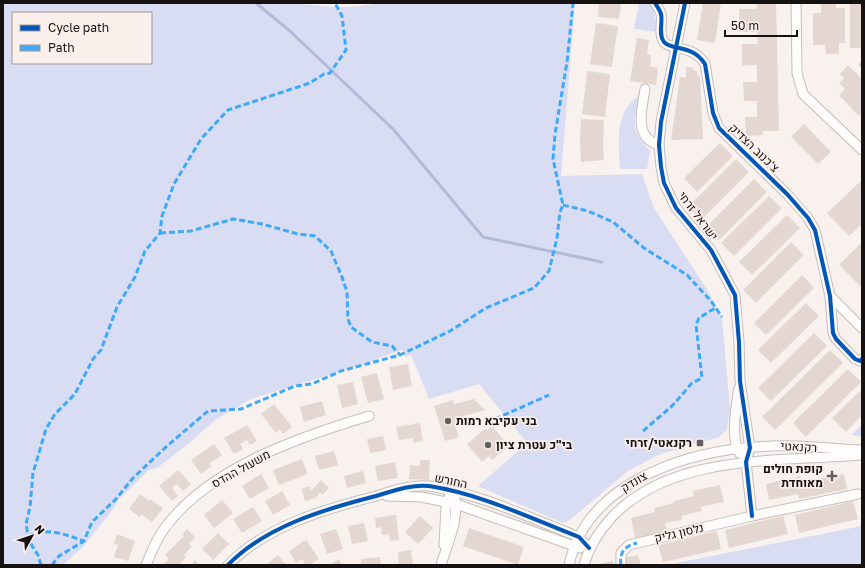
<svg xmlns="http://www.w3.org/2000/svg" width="865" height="568" font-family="'Golos Text',Heebo,sans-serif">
<rect width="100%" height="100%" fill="#f8f1ee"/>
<g fill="#d9ddf4" fill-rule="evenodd">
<path d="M3,3h318l-19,1c24,3 53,5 76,-1h197l-14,173 81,-2 12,34 54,83 14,26 8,93 -3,19 -8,8 -61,18 -30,16 -57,48 -8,4 -85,-37 49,-43 -48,-59 -50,15 -18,-44 -6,2 -1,-6 -3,-1 -40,15 -110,34 -36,21 -27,24 -31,24 -8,2 -31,30 -4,8 -31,39 -20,18h-60zM13,13h138v50h-138z"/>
<path d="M639,3h10c7,10 7,18 7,29l-22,-3z"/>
<path d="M638,97c-4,28 -8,32 12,54l-3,18h-27c-1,-25 -6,-57 18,-72z"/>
<polygon points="862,425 862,436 851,435"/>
<polygon points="862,526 862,565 666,565"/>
</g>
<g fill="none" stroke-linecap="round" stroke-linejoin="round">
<polyline stroke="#b3bad9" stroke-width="3" points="256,3 291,32 393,129 483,237 602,262"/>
</g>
<g fill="#e4d7d1">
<polygon points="599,3 621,3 619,19 598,17"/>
<polygon points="703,3 721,3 715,43 697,40"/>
<polygon points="757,3 776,3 779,131 763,131 763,135 746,136 745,117 757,117 757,101 744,101 743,82 757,82 757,65 742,66 742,44 758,44 757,32 739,32 739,9 757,9"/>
<polygon points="821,3 836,3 836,8 845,8 845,43 839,43 839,54 826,54 825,45 813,45 813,13 821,13"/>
<rect x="850" y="3" width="12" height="45"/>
<polygon points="596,23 618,26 612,67 590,64"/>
<polygon points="637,38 649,40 647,54 651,55 650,66 658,68 656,85 630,81"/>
<polygon points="862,60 862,69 858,65"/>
<polygon points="848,65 862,79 862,113 859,116 839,95 845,89 839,83 844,78 840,74"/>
<polygon points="686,67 691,67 697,72 700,78 703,139 671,140 680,77 686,78"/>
<polygon points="587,71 610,74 605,117 582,114"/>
<polygon points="581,119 604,120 603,143 604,160 581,162 580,143"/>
<polygon points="804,124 831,152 818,164 791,137"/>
<polygon points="720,143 733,156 697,192 684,178"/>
<polygon points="736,159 749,172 701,220 688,207"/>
<polygon points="754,179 767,192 719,240 706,227"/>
<polygon points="862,180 862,224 849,236 827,213"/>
<polygon points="769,196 782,208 734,256 721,243"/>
<polygon points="787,215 800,228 752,275 739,262"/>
<polygon points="791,242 804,255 756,303 743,290"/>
<polygon points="862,242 862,286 861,287 839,265"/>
<polygon points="802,275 814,288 766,335 754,323"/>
<polygon points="806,303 819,316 771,363 758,350"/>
<polygon points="814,333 827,346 771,401 758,388"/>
<polygon points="830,350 843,363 775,430 762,417"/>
<polygon points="408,364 412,386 393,390 389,367"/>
<polygon points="848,369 861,382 806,437 793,423"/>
<polygon points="377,373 384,399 368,403 361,377"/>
<polygon points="353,382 358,404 342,408 337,385"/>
<polygon points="862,389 862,415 846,432 832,418"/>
<polygon points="474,399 485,410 460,417 455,425 459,437 445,441 434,406 453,400 454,404"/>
<polygon points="322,401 326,415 304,422 300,407"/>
<polygon points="274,404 292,427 283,434 280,429 276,433 261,414"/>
<polygon points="420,423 423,441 414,443 413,438 399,440 396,427"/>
<polygon points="247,425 257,441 250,445 247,440 240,444 243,449 234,454 224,438"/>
<polygon points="492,426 509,446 492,460 489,456 482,462 467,444 486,428 487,430"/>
<polygon points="383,436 386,450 370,453 367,439"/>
<polygon points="214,444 222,455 210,463 212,466 201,474 191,460"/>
<polygon points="334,451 338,465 319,470 315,456"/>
<polygon points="302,459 308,474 279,485 273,470"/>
<polygon points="420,460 430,460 429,480 409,479 410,465 419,466"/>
<polygon points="395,462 398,478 378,481 375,466"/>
<polygon points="178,470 191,484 183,491 177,484 172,488 178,496 172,501 159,486"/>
<polygon points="363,471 366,483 347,488 344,476"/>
<polygon points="261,474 269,488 250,499 242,486"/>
<polygon points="844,474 847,489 799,499 798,494 769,500 766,484 800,476 801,482"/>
<polygon points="321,480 329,488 322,495 320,492 316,498 305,501 302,489 310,486 311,491"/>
<polygon points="720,485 724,502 701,507 702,511 681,516 682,520 665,523 667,531 635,538 631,518 655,512 654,508 674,503 674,501 694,496 693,491"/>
<polygon points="282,491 290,505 273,515 265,501"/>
<polygon points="140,494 149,501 150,499 163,508 152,522 141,514 140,517 129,509"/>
<polygon points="222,500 233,513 214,528 204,515"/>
<polygon points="853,501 858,519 799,533 795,515"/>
<polygon points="253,507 262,521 242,533 233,519"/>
<polygon points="396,515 399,540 390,541 389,534 382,535 381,527 376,528 375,518"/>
<polygon points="420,516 433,528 418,544 405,532"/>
<polygon points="783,516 788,534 729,548 725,530"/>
<polygon points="364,523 368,541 352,544 348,526"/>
<polygon points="469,528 524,547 518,565 463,546"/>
<polygon points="187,529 195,537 189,544 192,546 184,555 186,557 179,565 162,565 169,559 165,555 184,536 182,535"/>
<polygon points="336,529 343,549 327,554 320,534"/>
<polygon points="717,531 721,549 663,562 658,545"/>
<polygon points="218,533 229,544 213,560 202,549"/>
<polygon points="117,534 135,541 128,561 114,557 118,545 114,544"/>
<polygon points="306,540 319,559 310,565 306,565 302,559 296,563 289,551"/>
<polygon points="411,550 413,565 399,565 398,552"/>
<polygon points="278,555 286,565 266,565"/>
<polygon points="638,555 641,565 624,565 623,558"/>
<polygon points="380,557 381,565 361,565 361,559"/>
<polygon points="339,559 342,565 329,565"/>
<polygon points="195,560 200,565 191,565"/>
<polygon points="613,561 614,565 599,565 599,564"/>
</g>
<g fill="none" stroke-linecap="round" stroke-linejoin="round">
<g stroke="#c3bebc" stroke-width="11">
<g id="minor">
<path d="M655,3c2,3 5,7 6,11 2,8 -3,21 3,28 8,9 28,2 41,22l8,49 6,15 68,66 21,24 7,12 15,66 3,37 3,6 19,20 5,2 2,-2"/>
<polyline points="685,3 661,122 659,145 661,167 664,183 676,208 711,250 735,295 739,342 740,381 750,448 746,462 752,516"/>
<polyline points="796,3 797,73 803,94 862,150"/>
<path d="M645,89c-3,20 -12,49 14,56"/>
<polyline points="830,296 862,328"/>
<path d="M739,388c-3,17 -9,52 1,66"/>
<polyline points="387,496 421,497 456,504 580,548"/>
<polyline points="444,545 446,508 449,497"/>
<path d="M146,565c5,-12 10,-25 18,-36 44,-61 135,-92 205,-113"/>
<path d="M228,565c38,-39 97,-56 148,-69 17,-5 35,-12 53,-10 52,8 101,32 150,51l10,11"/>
<path d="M441,565c6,-20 18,-45 14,-66"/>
<path d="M569,565c19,-87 125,-116 202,-119 30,-2 61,3 91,4"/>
<path d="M584,565c5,-19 16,-35 29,-49 61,-63 167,-54 248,-61"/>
<polyline points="621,565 621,553 629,545 752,516 858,494"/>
</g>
</g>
<use href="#minor" stroke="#fefdfc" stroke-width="9"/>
<g stroke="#3fa9f5" stroke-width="3" stroke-dasharray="6 3" stroke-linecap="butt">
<polyline points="563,205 588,211 613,222 644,248 687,275 711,301 722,317"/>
<polyline points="160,233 191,231 233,219 262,224 298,234 315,236 331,251 342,277 347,292 348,319 351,327 372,342 392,346 400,355"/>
<polyline points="495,419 549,395"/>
<polyline points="643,431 672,406 692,383 702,378 696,325 699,318 715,308"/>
<path d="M28,537c17,-11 39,-2 56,4"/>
<polyline points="41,565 38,555 29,541 26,524 30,507 33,473 46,429 55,414 75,394 93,359 101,350 117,307 135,277 145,251 160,233 162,216 174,184 201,139 228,110 310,83 324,74 330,73 346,50 342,16 335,3"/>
<polyline points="52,565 59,556 84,541 92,522 116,499 133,478 167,446 208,411 241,409 295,386 312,384 341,371 400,355 450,331 486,308 534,288 549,271 557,238 560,212 563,205 553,159 555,134 567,62 573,3"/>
<path d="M621,565c-2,-13 4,-19 16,-22"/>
</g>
<g stroke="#fbefeb" stroke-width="6">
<g id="cycleway">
<path d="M655,3c2,3 5,7 6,11 2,8 -3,21 3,28 8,9 28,2 41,22l8,49 6,15 68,66 21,24 7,12 15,66 3,37 3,6 19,20 5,2 2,-2"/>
<polyline points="685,3 661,122 659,145 661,167 664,183 676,208 711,250 735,295 739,342 740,381 750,448 746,462 752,516"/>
<path d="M228,565c38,-39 97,-56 148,-69 17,-5 35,-12 53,-10 52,8 101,32 150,51l10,11"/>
</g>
</g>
<use href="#cycleway" stroke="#0057b8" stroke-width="4"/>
</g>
<g fill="#65605e" stroke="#fbefeb" stroke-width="1.5">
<circle cx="448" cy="421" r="4"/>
<rect x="696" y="439" width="8" height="8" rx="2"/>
<circle cx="488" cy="445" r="4"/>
<path d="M830 470h4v4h4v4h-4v4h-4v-4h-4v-4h4z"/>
</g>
<g text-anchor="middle" stroke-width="3.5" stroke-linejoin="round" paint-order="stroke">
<g font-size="12" fill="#161211" stroke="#fbefeb">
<text transform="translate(754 148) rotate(44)" y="4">צ'כנוב הצדיק</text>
<text transform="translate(698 216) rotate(53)" y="4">ישראל זרחי</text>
<text transform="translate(799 447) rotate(3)" y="4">רקנאטי</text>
<text transform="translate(241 469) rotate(-29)" y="4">משעול ההדס</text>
<text transform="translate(451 481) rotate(12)" y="4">החורש</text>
<text transform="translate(634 482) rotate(-31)" y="4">צונדק</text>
<text transform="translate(679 533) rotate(-13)" y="4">נלסון גליק</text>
</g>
<g font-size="12" font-weight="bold" fill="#161211" stroke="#fbefeb" text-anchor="start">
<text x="456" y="425">בני עקיבא רמות</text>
<text x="692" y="447" text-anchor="end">רקנאטי/זרחי</text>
<text x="496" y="449">בי"כ עטרת ציון</text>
<text x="823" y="473" text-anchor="end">קופת חולים<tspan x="823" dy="14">מאוחדת</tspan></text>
</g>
</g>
<rect width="865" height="568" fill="none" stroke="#161211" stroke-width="8"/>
<rect x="12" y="12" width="140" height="52" fill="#fbefeb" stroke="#9f9794"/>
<rect x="20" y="25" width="20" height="6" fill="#0057b8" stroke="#9f9794"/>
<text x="48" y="32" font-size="12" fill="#161211">Cycle path</text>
<rect x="20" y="45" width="20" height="6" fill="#3fa9f5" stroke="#9f9794"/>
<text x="48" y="52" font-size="12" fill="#161211">Path</text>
<g transform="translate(32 536) rotate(50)" stroke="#fbefeb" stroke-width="3" paint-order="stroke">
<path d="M0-3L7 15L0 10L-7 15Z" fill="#161211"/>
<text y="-6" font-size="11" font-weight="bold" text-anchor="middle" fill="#161211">N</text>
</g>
<path d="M725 30v6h72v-6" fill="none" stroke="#161211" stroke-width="2"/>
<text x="731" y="30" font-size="12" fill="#161211" stroke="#fbefeb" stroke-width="3" paint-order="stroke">50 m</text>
</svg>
